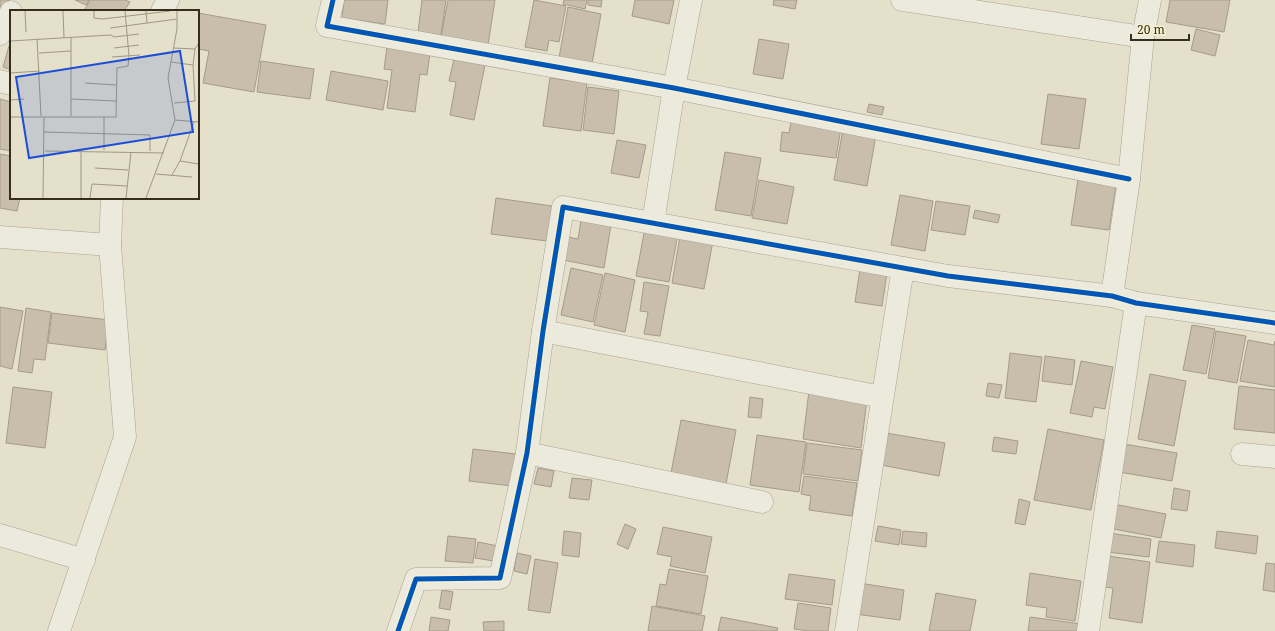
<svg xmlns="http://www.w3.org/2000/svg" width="1275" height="631" font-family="'Noto Serif',serif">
<rect width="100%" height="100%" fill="#e4e0ca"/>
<g fill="#c8beab" stroke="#a49b8a">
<polygon points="0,0 9,0 7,9 0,8"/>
<polygon points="75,0 89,0 86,5"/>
<polygon points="90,0 125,0 130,2 124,11 84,11"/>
<polygon points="344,0 388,0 385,24 342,18"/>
<polygon points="422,0 446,0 441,35 418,32"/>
<polygon points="448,0 495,0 488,45 441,37"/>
<polygon points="534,0 566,6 559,42 549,40 547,51 525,47"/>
<polygon points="564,0 587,0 585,9 563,4"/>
<polygon points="588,0 602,0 601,7 588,5"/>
<polygon points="635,0 674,0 669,24 632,16"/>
<polygon points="774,0 797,0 795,9 773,5"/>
<polygon points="1170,0 1230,0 1224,32 1166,22"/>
<polygon points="568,7 601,14 592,64 559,58"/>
<polygon points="198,13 266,25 254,92 203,83 209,51 198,49"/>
<polygon points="1196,29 1220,35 1215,56 1191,50"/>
<polygon points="759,39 789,44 783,79 753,74"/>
<polygon points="9,46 11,46 11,70 3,67"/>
<polygon points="387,47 430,53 427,75 420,74 415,112 387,108 392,70 384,69"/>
<polygon points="454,59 485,65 474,120 450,115 456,82 449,81"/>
<polygon points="261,61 314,69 310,99 257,92"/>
<polygon points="331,71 388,81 383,110 326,100"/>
<polygon points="550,78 587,83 581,131 543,126"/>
<polygon points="588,87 619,91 614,134 583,130"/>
<polygon points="1048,94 1086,99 1079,149 1041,144"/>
<polygon points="0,99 11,102 11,151 0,149"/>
<polygon points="869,104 884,107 882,115 867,112"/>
<polygon points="791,122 841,128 836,158 780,151 782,132 789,133"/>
<polygon points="843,129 876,135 867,186 834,180"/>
<polygon points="617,140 646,145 639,178 611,173"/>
<polygon points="725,152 761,158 751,216 715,210"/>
<polygon points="0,154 11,156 11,198 20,198 17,211 0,208"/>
<polygon points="1079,173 1117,179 1109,230 1071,225"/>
<polygon points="759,180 794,187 787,224 752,218"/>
<polygon points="900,195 933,201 925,251 891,245"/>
<polygon points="496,198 552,206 547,241 491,234"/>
<polygon points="936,201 970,206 965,235 931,230"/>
<polygon points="975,210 1000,215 998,223 973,218"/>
<polygon points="581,220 611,225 604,268 563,260 568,237 578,239"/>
<polygon points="645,228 678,234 669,282 636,276"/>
<polygon points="680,236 713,241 704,289 672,283"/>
<polygon points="571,268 603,275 593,322 561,315"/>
<polygon points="860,269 887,273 882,306 855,302"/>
<polygon points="605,273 635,280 625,332 594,325"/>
<polygon points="644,282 669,286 660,336 644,334 648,312 640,311"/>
<polygon points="0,307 23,311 12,369 0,366"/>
<polygon points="26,308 51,312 45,360 34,359 32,373 18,371"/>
<polygon points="52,313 109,320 105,350 48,343"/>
<polygon points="1192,325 1215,329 1206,374 1183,370"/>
<polygon points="1216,331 1246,336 1237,383 1208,378"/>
<polygon points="1248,340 1274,345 1275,341 1275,387 1240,381"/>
<polygon points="1010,353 1042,357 1036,402 1005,398"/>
<polygon points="1045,356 1075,360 1072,385 1042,381"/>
<polygon points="1081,361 1113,367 1105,409 1094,407 1092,417 1070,413"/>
<polygon points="1150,374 1186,381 1174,446 1138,439"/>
<polygon points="988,383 1002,385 999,398 986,396"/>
<polygon points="1239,386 1275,390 1275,433 1234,429"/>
<polygon points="13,387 52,392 45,448 6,443"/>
<polygon points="809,391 867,399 861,448 803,439"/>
<polygon points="750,397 763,399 761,418 748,417"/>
<polygon points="681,420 736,430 726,484 671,473"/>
<polygon points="1048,429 1104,440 1091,510 1034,500"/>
<polygon points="886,433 945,443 939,476 881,465"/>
<polygon points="757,435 806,442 799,492 750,485"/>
<polygon points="994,437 1018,441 1016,454 992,451"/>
<polygon points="807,443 862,450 858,481 803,474"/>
<polygon points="1124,444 1177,453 1172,481 1119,472"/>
<polygon points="473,449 516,454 512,486 469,481"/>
<polygon points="538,468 554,471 551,487 534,484"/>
<polygon points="804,476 857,483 852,516 809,510 811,496 801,494"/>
<polygon points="572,478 592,480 589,500 569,498"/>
<polygon points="1174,488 1190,491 1187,511 1171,509"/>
<polygon points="1019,499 1030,502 1025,525 1015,523"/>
<polygon points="1113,504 1166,514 1161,538 1108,528"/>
<polygon points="625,524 636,529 628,549 617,544"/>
<polygon points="878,526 901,530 899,545 875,541"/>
<polygon points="663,527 712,537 705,573 670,566 672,557 657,554"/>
<polygon points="564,531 581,533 579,557 562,555"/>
<polygon points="903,531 927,533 926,547 901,544"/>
<polygon points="1217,531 1258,536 1256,554 1215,548"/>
<polygon points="1109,533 1151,539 1149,557 1107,552"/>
<polygon points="448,536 476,539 473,563 445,561"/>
<polygon points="1159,541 1195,545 1193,567 1156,562"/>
<polygon points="478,542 503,547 500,562 475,558"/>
<polygon points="517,553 531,556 527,574 514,571"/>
<polygon points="1108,556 1150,562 1142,623 1109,618 1113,588 1104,587"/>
<polygon points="535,559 558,563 550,613 528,610"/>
<polygon points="1266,563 1275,564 1275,592 1263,590"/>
<polygon points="669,569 708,576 701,614 656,606 660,584 666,585"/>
<polygon points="1030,573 1081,581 1075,621 1046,617 1047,608 1026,605"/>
<polygon points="789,574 835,580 832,605 785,599"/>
<polygon points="859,583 904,590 900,620 855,614"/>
<polygon points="442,590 453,592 450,610 439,608"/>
<polygon points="936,593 976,600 970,631 929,631"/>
<polygon points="798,603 831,608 828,631 810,631 794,629"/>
<polygon points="652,606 705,616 702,631 648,631"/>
<polygon points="431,617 450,620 448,631 429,631"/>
<polygon points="721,617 778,628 777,631 718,631"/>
<polygon points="1030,617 1082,624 1081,631 1028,631"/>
<polygon points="504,621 504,631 484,631 483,622"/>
</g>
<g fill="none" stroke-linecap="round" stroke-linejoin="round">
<g stroke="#a9a494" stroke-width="23">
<g id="street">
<polyline points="333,0 327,26 674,88 1129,179"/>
<polyline points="902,0 1143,37"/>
<polyline points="162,11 168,0"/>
<polyline points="0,34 11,12"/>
<polyline points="0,81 11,84"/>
<polyline points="653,223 674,88 691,0"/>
<polyline points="0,237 110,245"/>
<polyline points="1112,296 1129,179 1143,37 1150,0"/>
<polyline points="543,331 882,397"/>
<polyline points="527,453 762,502"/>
<polyline points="1242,454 1275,457"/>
<polyline points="0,535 84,560"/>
<polyline points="59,631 125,437 110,245 112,198"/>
<polyline points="398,631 416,579 500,578 527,453 543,331 563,207 948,276 1112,296 1136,303 1275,323"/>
<polyline points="846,631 903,268"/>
<polyline points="1088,631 1136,303"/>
</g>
</g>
<use href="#street" stroke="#ece9dd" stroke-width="22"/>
<g stroke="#f6f0cf" stroke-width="8">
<g id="cycleway">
<polyline points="333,0 327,26 674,88 1129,179"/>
<polyline points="398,631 416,579 500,578 527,453 543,331 563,207 948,276 1112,296 1136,303 1275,323"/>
</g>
</g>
<use href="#cycleway" stroke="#0057b8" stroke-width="5"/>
</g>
<g transform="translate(10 10)">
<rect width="189" height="189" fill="#e4e0ca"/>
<path fill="none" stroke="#9f9884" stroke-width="1" d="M15,1l1,21M53,1l1,27M84,1v7l9,1 67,-8M136,1l1,12M100,18l67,-9M61,27v79M27,29l4,77M0,31l101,-6 3,2 25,-3M104,38l25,-3M163,38l22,1 4,-6M29,43l32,-2M102,47l28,-2M161,52l22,3M75,73l31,2M0,74v-11l30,-2M61,89l45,2M0,90l14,-1M164,93l21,-2 -2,-36 2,-16M0,107h106l1,-49 11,-2 1,-10 -4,-45M165,110l24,2M34,122l106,3v16M94,140v-33M35,141l119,2M170,151l14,-39M85,158l33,2M146,164l36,3M162,165l8,-14 19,3M33,188l1,-81M71,188v-47M80,188l2,-14 35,2M116,188l5,-46M136,188l29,-78 -7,-42 9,-49v-18"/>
<path fill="#1d4ed8" fill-opacity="0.15" stroke="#1d4ed8" stroke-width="2" d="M170,41l13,81 -164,26 -13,-81z"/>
<rect width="189" height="189" fill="none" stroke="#372d1c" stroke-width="2"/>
</g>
<path d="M1131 34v6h58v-6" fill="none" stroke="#372d1c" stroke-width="2"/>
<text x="1137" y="34" font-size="12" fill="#372d1c" stroke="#f6f0cf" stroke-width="3" paint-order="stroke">20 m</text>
</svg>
